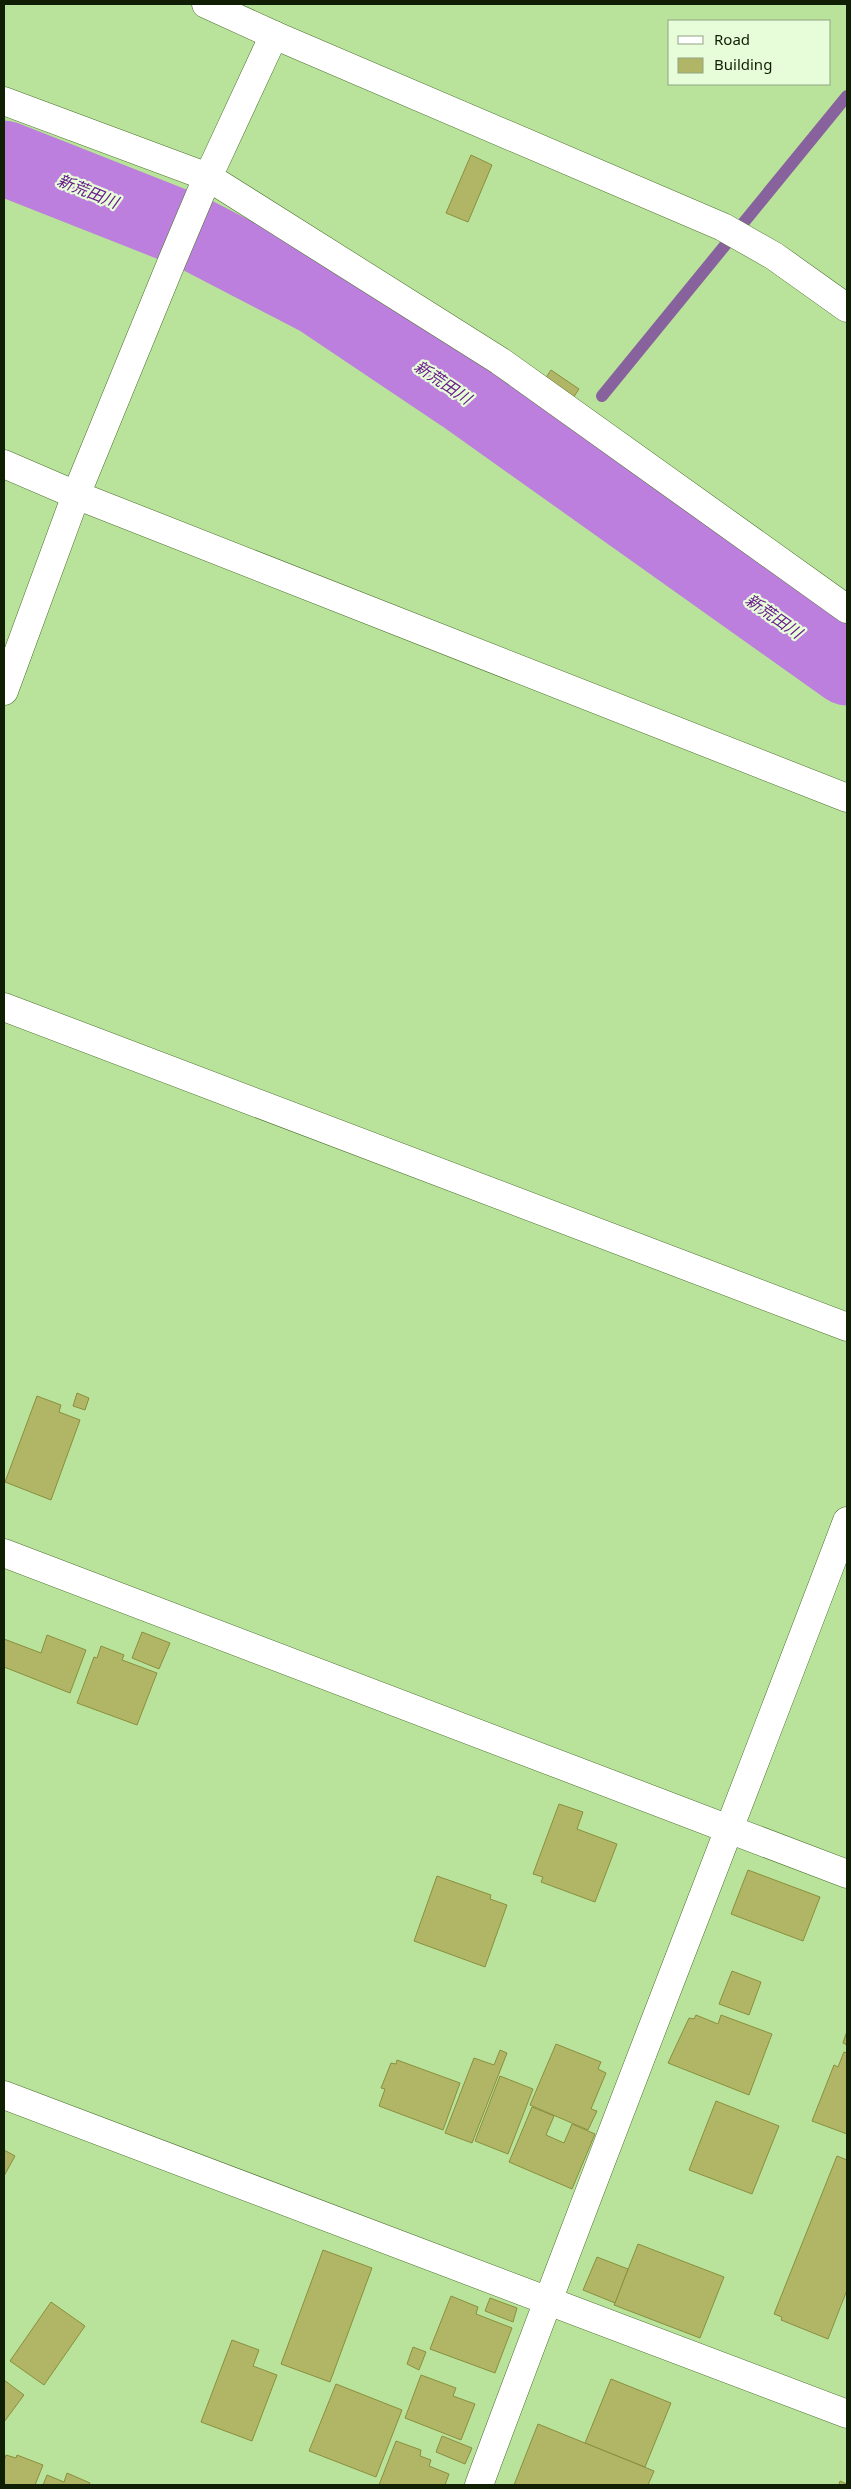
<svg xmlns="http://www.w3.org/2000/svg" width="851" height="2489" font-family="'Noto Sans','Noto Sans JP',sans-serif">
<rect width="100%" height="100%" fill="#b9e39b"/>
<g fill="none" stroke-linecap="round" stroke-linejoin="round">
<polyline stroke="#88629c" stroke-width="12" points="602,396 847,96"/>
<polyline stroke="#bc7fdd" stroke-width="75" points="4,158 189,231 320,299 463,395 847,668"/>
</g>
<g fill="#b0b665" stroke="#8a8f3e">
<polygon points="471,155 492,165 468,222 446,213"/>
<polygon points="551,370 579,389 571,401 543,382"/>
<polygon points="77,1393 89,1398 85,1410 73,1406"/>
<polygon points="37,1396 61,1405 59,1412 80,1420 51,1500 5,1482"/>
<polygon points="142,1632 170,1643 159,1669 132,1658"/>
<polygon points="47,1635 86,1650 70,1693 4,1667 4,1639 41,1653"/>
<polygon points="101,1646 124,1655 122,1660 157,1673 137,1725 77,1703 94,1657 97,1658"/>
<polygon points="559,1804 583,1812 577,1829 617,1844 595,1902 541,1882 543,1877 533,1874"/>
<polygon points="748,1870 820,1897 803,1941 731,1914"/>
<polygon points="437,1876 491,1895 490,1899 507,1905 485,1967 414,1941"/>
<polygon points="732,1971 761,1982 749,2015 719,2004"/>
<polygon points="696,2015 718,2024 721,2015 772,2034 749,2095 668,2063 689,2018 694,2019"/>
<polygon points="847,2031 847,2045 843,2043"/>
<polygon points="556,2044 601,2062 598,2069 606,2073 591,2109 597,2111 588,2130 530,2105"/>
<polygon points="500,2050 507,2053 472,2143 445,2133 474,2058 494,2065"/>
<polygon points="844,2052 847,2053 847,2134 812,2121 834,2065 838,2067"/>
<polygon points="397,2060 460,2083 443,2130 379,2106 385,2089 381,2088 391,2063 396,2064"/>
<polygon points="500,2076 533,2089 508,2154 475,2141"/>
<polygon points="716,2101 779,2126 752,2194 689,2170"/>
<polygon points="532,2107 554,2116 546,2135 564,2143 572,2124 595,2134 572,2189 509,2162"/>
<polygon points="4,2150 15,2156 4,2176"/>
<polygon points="837,2156 847,2160 847,2290 828,2339 781,2320 782,2317 774,2314"/>
<polygon points="638,2244 724,2277 700,2338 614,2305"/>
<polygon points="323,2250 372,2268 330,2382 281,2364"/>
<polygon points="597,2257 628,2269 615,2303 583,2290"/>
<polygon points="451,2296 478,2307 476,2314 512,2328 495,2373 430,2349"/>
<polygon points="490,2298 517,2308 513,2322 485,2311"/>
<polygon points="51,2302 85,2326 44,2385 10,2361"/>
<polygon points="232,2340 259,2350 253,2366 277,2375 252,2441 201,2422"/>
<polygon points="413,2347 426,2352 419,2370 407,2364"/>
<polygon points="421,2375 456,2388 453,2396 475,2404 461,2440 405,2418"/>
<polygon points="611,2379 671,2403 645,2467 585,2443"/>
<polygon points="4,2380 24,2395 4,2422"/>
<polygon points="336,2384 402,2410 376,2477 309,2451"/>
<polygon points="538,2424 654,2471 648,2485 514,2485"/>
<polygon points="442,2436 472,2448 465,2464 436,2452"/>
<polygon points="396,2441 421,2450 420,2456 431,2460 429,2466 449,2474 445,2485 379,2485"/>
<polygon points="6,2455 16,2458 17,2455 43,2465 35,2485 4,2485 4,2461"/>
<polygon points="67,2473 90,2483 89,2485 43,2485 47,2475 64,2482"/>
<polygon points="840,2481 847,2484 847,2485 839,2485"/>
</g>
<g fill="none" stroke-linecap="round" stroke-linejoin="round">
<g stroke="#4c712d" stroke-width="29">
<g id="minor">
<polyline points="206,4 274,35 723,227 774,256 847,308"/>
<polyline points="4,101 208,177 500,361 847,609"/>
<polyline points="4,464 76,495 847,798"/>
<polyline points="4,691 76,495 172,261 202,190 274,35"/>
<polyline points="4,1007 847,1327"/>
<polyline points="4,1553 847,1874"/>
<polyline points="4,2095 847,2414"/>
<path d="M479,2485c119,-322 246,-642 368,-964"/>
</g>
</g>
<use href="#minor" stroke="#fff" stroke-width="28"/>
</g>
<g text-anchor="middle" stroke-width="4.5" stroke-linejoin="round" paint-order="stroke">
<g font-size="16" font-style="italic" fill="#681a8b" stroke="#e7fdd9">
<text transform="translate(88 191) rotate(22)" y="6">新荒田川</text>
<text transform="translate(443 382) rotate(34)" y="6">新荒田川</text>
<text transform="translate(774 616) rotate(35)" y="6">新荒田川</text>
</g>
</g>
<rect width="851" height="2489" fill="none" stroke="#101f04" stroke-width="10"/>
<rect x="668" y="20" width="162" height="65" fill="#e7fdd9" stroke="#91a484"/>
<rect x="678" y="36" width="25" height="8" fill="#ffffff" stroke="#91a484"/>
<text x="714" y="45" font-size="15" fill="#101f04">Road</text>
<rect x="678" y="58" width="25" height="15" fill="#b0b665" stroke="#91a484"/>
<text x="714" y="70" font-size="15" fill="#101f04">Building</text>
</svg>
